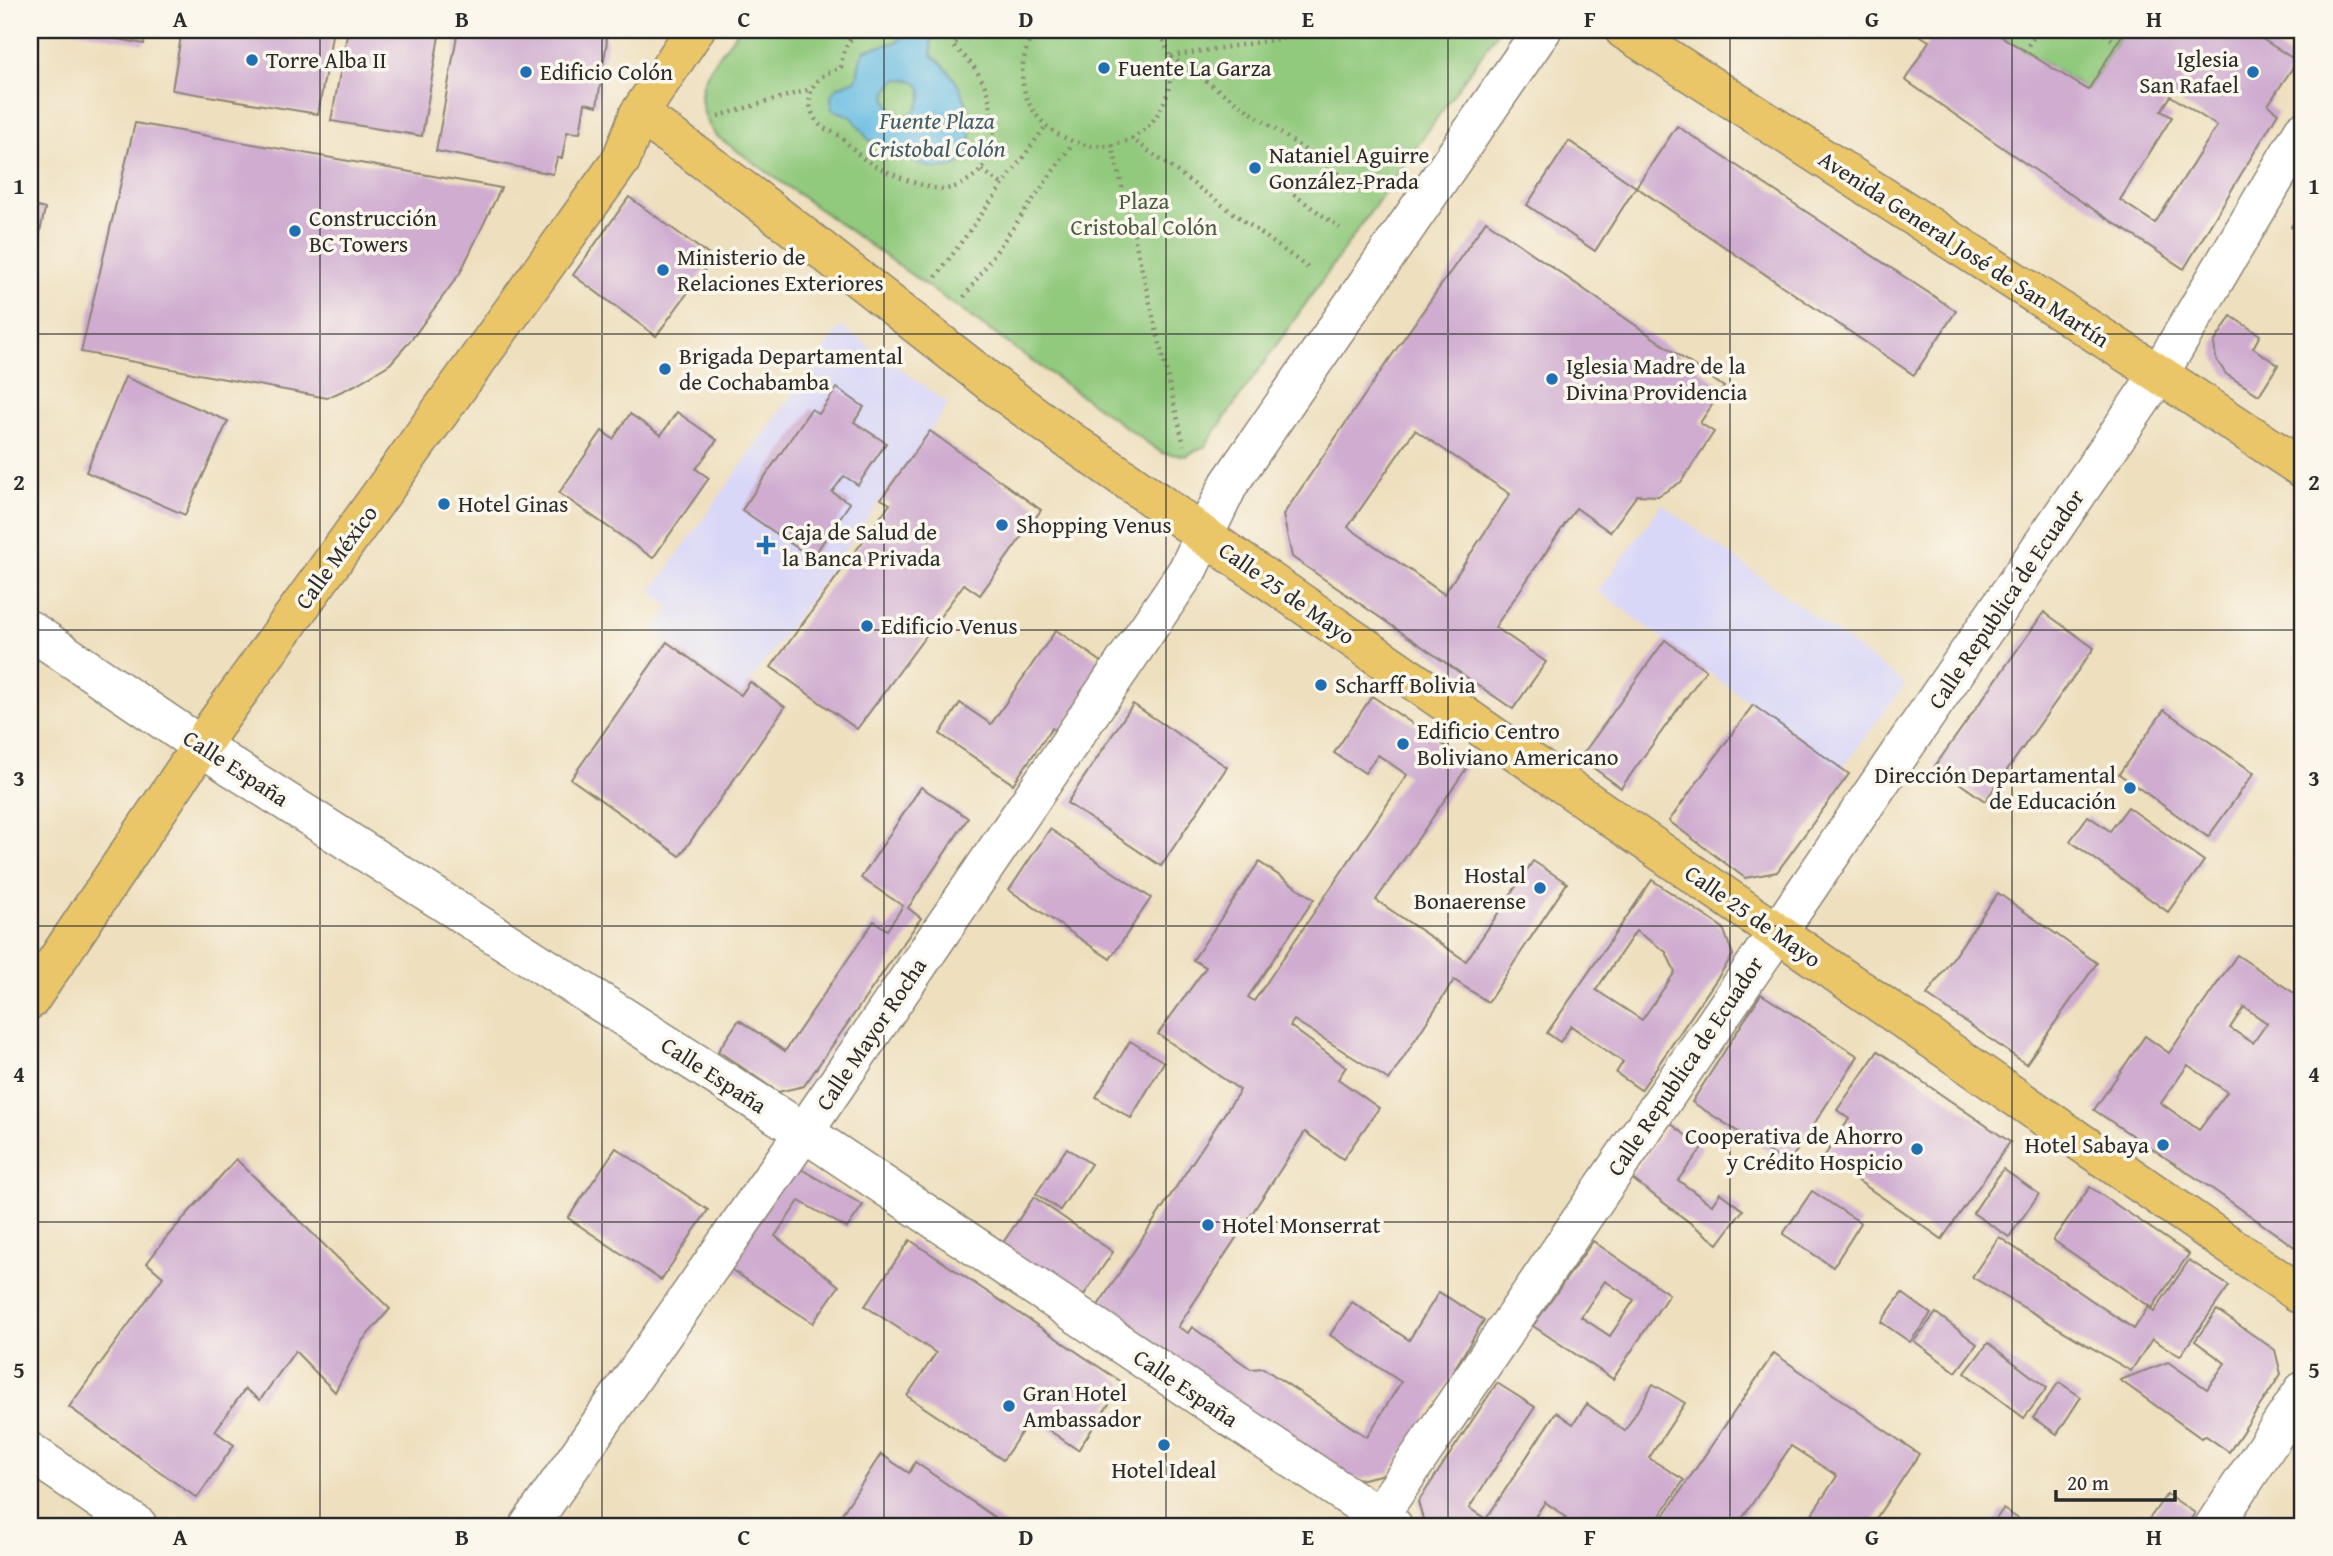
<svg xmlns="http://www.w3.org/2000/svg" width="2333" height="1556" font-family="'Gentium Book Plus',serif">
<rect width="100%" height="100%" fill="#fbf7ec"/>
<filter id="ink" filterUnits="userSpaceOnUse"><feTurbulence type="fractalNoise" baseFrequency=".0143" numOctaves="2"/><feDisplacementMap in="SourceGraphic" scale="14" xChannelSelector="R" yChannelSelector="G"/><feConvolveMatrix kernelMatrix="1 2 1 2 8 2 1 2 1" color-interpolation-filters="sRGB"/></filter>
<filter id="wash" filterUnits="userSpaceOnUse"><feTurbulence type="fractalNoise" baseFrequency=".00686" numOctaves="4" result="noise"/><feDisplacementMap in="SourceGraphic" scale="28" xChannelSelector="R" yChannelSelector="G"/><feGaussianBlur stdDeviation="1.57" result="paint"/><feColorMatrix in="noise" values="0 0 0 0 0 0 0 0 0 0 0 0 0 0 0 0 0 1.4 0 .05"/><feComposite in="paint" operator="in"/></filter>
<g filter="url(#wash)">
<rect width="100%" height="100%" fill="#eedfbe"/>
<g fill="#d9d7f8">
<polygon points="841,326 949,404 741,695 653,631 670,607 651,592"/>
<polygon points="1662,504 1905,684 1841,770 1598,591"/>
</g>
<g fill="#91c97d" stroke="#5e7a54" stroke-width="2">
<path d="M738,30h761l-294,416 -19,10 -24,-3 -447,-318c-31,-47 -4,-66 23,-105z"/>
<polygon points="1991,30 2121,30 2122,35 2088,90"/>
</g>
<path fill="#65bbe2" stroke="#487386" stroke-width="2" fill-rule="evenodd" d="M910,30h30l-9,11 1,14c31,25 47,65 35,103l-14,9 -16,2 -23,-7 -46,-23 -16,-22 -20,-8 -1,-13 5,-8 21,-9 3,-20 5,-9 32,-8zM899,79c45,-3 13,59 -9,27 -8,-10 -1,-22 9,-27z"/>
<g id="blocks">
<g fill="#cfacd0" fill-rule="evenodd">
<polygon points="71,30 146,30 144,44"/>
<polygon points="182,30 333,30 318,114 172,90"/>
<polygon points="348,30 440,30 422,136 331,121"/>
<polygon points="458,30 599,30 607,41 597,106 585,103 580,133 567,132 562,158 557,158 553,174 436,151"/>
<path d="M1911,30h80l97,60 34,-55 -1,-5h127l49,31 -29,44 10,8 -94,156 -123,-81 -156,-108 24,-39zM2171,96l46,30 -62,97 -35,-23 52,-83 -11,-6z"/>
<polygon points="135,123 501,188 460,273 411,340 390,364 355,385 327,398 81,352"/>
<polygon points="1677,126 1956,311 1914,375 1636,187 1595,251 1527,205 1569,141 1636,187"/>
<polygon points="629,197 713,258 656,336 573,275"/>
<polygon points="30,205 45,209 31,274 30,274"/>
<polygon points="2303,206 2303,235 2291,227"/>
<path d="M1486,221l238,166 -24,36 14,9 -33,50 -23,14 -21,-1 -27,37 -34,-24 -81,119 51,35 -33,47 -221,-152 -9,-42 98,-144zM1415,430l95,64 -66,100 -96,-67z"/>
<polygon points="2231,316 2260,335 2253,348 2278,365 2259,395 2226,374 2216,359 2214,343"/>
<polygon points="125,377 228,421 185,515 86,472"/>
<polygon points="837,388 864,407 854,422 886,443 858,485 844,476 832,492 850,503 812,558 742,510 811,409 819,414"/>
<polygon points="677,412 717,440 696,469 709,478 653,558 559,493 602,431 613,439 630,414 661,435"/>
<polygon points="930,431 1041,510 980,595 964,584 857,729 771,667 890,504 881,499"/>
<polygon points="2044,612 2094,648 1985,801 1935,766"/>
<polygon points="1056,630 1106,665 1059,732 1052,728 1013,784 940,734 960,703 991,724"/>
<polygon points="1665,640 1706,670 1621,788 1580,758"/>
<polygon points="667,642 741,695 750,682 785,707 680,856 571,779"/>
<polygon points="1372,696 1470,763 1376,900 1466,961 1533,861 1567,883 1488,1002 1454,980 1389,1080 1294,1020 1290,1026 1346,1067 1338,1079 1379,1108 1343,1159 1305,1132 1178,1327 1188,1333 1192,1327 1251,1369 1263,1368 1367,1437 1401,1382 1330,1335 1352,1302 1409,1340 1439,1292 1484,1320 1455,1368 1458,1369 1389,1473 1363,1479 1344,1477 1097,1307 1240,1090 1158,1034 1206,967 1193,960 1259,862 1314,899 1248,997 1254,1001 1407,775 1378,755 1365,773 1334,753"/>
<polygon points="1133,704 1227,767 1161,866 1067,803"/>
<polygon points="1753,705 1849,774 1777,872 1745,878 1669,821"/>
<polygon points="2164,710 2254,773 2208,837 2119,774"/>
<polygon points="921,787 968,818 908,908 921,918 804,1086 778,1092 718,1051 739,1020 785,1051 874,921 887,930 903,906 861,878"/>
<polygon points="2128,807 2204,861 2168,912 2070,841 2088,816 2110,831"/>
<polygon points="1050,829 1151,898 1110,959 1009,890"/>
<path d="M1652,880l71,48 10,27 -92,135 -25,-17 7,-11 -52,-36 -11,16 -13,-9zM1636,931l30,21 9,20 -33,48 -46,-30z"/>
<polygon points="1998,893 2097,963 2026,1064 1927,995"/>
<path d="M2237,955l66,44v254l-89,-63 -120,-80 51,-74 24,17zM2244,1007l23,16 -14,20 -23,-15zM2188,1065l39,27 -28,38 -38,-27z"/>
<polygon points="1761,994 1858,1056 1788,1164 1692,1102"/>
<polygon points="1130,1041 1164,1062 1131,1118 1096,1097"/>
<polygon points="1878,1051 2010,1142 1942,1239 1824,1157 1849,1119 1837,1110"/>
<polygon points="1670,1123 1702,1148 1678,1180 1712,1205 1720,1193 1743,1210 1718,1244 1630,1177"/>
<polygon points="616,1148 708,1210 661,1280 568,1218"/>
<polygon points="1067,1148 1091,1164 1060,1210 1036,1194"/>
<polygon points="236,1159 390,1309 362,1341 335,1392 295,1351 260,1400 245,1389 215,1431 234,1445 197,1498 69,1407 163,1277 147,1263 166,1238"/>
<polygon points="787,1161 863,1205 847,1228 799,1201 775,1236 839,1286 813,1323 715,1259"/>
<polygon points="2003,1169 2039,1194 2009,1237 1973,1213"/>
<polygon points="2090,1187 2189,1254 2152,1308 2053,1240"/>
<polygon points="1812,1191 1861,1223 1833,1267 1783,1234"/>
<polygon points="1034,1197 1113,1252 1081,1299 1002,1244"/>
<polygon points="1999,1237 2134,1329 2148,1307 2154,1312 2189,1260 2229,1286 2180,1356 2152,1339 2131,1371 1972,1277"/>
<polygon points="910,1240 1123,1383 1078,1450 1031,1418 1003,1460 907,1396 936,1353 865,1306"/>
<path d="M1593,1241l76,53 -56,85 -80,-53zM1605,1281l29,19 -24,36 -29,-19z"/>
<polygon points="1902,1293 1931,1314 1910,1342 1881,1322"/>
<polygon points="2217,1310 2275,1350 2281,1374 2229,1452 2206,1436 2201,1438 2120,1380 2168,1362 2207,1389 2225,1363 2195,1341"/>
<polygon points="1936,1313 1977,1344 1956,1372 1914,1341"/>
<polygon points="1988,1343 2047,1388 2024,1418 1965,1373"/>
<polygon points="1774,1353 1919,1454 1871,1526 1804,1526 1837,1476 1791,1446 1737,1526 1657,1526"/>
<polygon points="2059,1382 2081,1397 2057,1434 2033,1418"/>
<polygon points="1497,1383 1535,1407 1469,1508 1486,1519 1556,1412 1573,1424 1587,1404 1625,1431 1653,1384 1685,1403 1649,1458 1684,1480 1653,1526 1608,1526 1601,1522 1598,1526 1560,1526 1566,1517 1545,1502 1529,1526 1425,1526 1418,1502"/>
<polygon points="881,1454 909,1473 915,1462 1007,1526 834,1526"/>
<polygon points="2167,1494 2195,1513 2186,1526 2144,1526"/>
<polygon points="2003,1509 2030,1526 1991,1526"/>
</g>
</g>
</g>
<g filter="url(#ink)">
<use href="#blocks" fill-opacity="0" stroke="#8c8574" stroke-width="2"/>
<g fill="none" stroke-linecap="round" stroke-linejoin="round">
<g stroke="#8c8574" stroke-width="41">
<g id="minor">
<polyline points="30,630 232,767 804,1132 1393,1526"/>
<polyline points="30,1452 138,1526"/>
<polyline points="1378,1517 2159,374 2303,131"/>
<polyline points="529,1526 804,1132 1187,571 1229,484 1542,30"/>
<polyline points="2214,1526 2303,1391"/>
</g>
</g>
<g stroke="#8c8574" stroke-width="41">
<g id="major">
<polyline points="1624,30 2159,374 2303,469"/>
<path d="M639,114c124,86 241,183 360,275 66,51 137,95 204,146l1100,761"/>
<polyline points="30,1000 215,725 621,160 639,114 695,30"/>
</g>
</g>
<g stroke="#8c8574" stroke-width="4.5" stroke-dasharray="2 5" stroke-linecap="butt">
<path d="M861,30c-14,9 -18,20 -20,37 -7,3 -17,7 -23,13 -12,11 -10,32 1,44 6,7 16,7 22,13 8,8 15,16 24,23 14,10 62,30 80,29 11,-1 21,-7 29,-13 14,-10 21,-30 20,-47 -3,-37 -12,-59 -41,-83l13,-16"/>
<path d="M1035,30c-57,99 94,167 131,67 8,-22 5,-48 -8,-67"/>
<polyline points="2099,30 2117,43"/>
<polyline points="2024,51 2039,30"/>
<polyline points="1171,56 1336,30"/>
<polyline points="1171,57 1364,191"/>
<polyline points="718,116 811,89"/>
<polyline points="1131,138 1311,270"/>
<polyline points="1112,145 1184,445"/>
<polyline points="982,170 1003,185"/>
<polyline points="1271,178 1340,228"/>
<polyline points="936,277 1045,127"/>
<polyline points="964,297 1073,143"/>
</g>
<use href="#minor" stroke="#fff" stroke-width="38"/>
<use href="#major" stroke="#ebc669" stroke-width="38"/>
</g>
</g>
<path fill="none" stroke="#2b2b2b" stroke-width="2" stroke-opacity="0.55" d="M320,30v1496M602,30v1496M884,30v1496M1166,30v1496M1448,30v1496M1730,30v1496M2012,30v1496M30,334h2273M30,630h2273M30,926h2273M30,1222h2273"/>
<g fill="#1f6fb2" stroke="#fbf7ec" stroke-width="2.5">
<circle cx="252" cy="60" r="7"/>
<circle cx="1104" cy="68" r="7"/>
<circle cx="526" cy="72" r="7"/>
<circle cx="2253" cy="72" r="7"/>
<circle cx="1255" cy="168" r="7"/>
<circle cx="295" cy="231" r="7"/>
<circle cx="663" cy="270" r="7"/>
<circle cx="665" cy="369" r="7"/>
<circle cx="1552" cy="379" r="7"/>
<circle cx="444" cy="504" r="7"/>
<circle cx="1002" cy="525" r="7"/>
<path d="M762.5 534.5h7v7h7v7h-7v7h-7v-7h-7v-7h7z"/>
<circle cx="867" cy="626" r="7"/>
<circle cx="1321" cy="685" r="7"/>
<circle cx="1403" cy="744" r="7"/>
<circle cx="2130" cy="788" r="7"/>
<circle cx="1540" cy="888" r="7"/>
<circle cx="2163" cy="1145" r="7"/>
<circle cx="1917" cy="1149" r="7"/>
<circle cx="1208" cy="1225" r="7"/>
<circle cx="1009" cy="1406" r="7"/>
<circle cx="1164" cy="1445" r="7"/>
</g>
<g text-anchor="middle" stroke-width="7" stroke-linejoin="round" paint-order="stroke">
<g font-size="23" fill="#2b2b2b" stroke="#fbf7ec" text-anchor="start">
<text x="2239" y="67" text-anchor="end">Iglesia<tspan x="2239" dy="26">San Rafael</tspan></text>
<text x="266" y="68">Torre Alba II</text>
<text x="1118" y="76">Fuente La Garza</text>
<text x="540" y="80">Edificio Colón</text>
<text x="1269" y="163">Nataniel Aguirre<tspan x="1269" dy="26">González-Prada</tspan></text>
<text x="309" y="226">Construcción<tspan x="309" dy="26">BC Towers</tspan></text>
<text x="677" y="265">Ministerio de<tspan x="677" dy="26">Relaciones Exteriores</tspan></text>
<text x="679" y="364">Brigada Departamental<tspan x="679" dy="26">de Cochabamba</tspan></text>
<text x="1566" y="374">Iglesia Madre de la<tspan x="1566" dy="26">Divina Providencia</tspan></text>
<text x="458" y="512">Hotel Ginas</text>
<text x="1016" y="533">Shopping Venus</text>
<text x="782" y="540">Caja de Salud de<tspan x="782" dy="26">la Banca Privada</tspan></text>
<text x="881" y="634">Edificio Venus</text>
<text x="1335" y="693">Scharff Bolivia</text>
<text x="1417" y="739">Edificio Centro<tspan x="1417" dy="26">Boliviano Americano</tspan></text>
<text x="2116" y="783" text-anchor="end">Dirección Departamental<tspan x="2116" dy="26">de Educación</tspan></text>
<text x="1526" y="883" text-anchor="end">Hostal<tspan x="1526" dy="26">Bonaerense</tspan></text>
<text x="1903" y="1144" text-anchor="end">Cooperativa de Ahorro<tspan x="1903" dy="26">y Crédito Hospicio</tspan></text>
<text x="2149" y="1153" text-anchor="end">Hotel Sabaya</text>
<text x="1222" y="1233">Hotel Monserrat</text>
<text x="1023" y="1401">Gran Hotel<tspan x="1023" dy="26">Ambassador</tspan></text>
<text x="1164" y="1478" text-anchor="middle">Hotel Ideal</text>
</g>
<g font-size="23" fill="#4a5a44" stroke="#fbf7ec">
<text x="1144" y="209">Plaza<tspan x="1144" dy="26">Cristobal Colón</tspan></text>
</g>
<g font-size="23" fill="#2b2b2b" stroke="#fbf7ec">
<text transform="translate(1964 249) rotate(33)" y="8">Avenida General José de San Martín</text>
<text transform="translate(336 557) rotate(-54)" y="8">Calle México</text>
<text transform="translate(1287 593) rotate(35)" y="8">Calle 25 de Mayo</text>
<text transform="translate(2006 599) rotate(-56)" y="8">Calle Republica de Ecuador</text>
<text transform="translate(236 768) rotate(33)" y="8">Calle España</text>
<text transform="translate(1753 916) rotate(35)" y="8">Calle 25 de Mayo</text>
<text transform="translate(871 1034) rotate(-56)" y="8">Calle Mayor Rocha</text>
<text transform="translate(1685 1066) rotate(-56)" y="8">Calle Republica de Ecuador</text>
<text transform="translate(714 1075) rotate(33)" y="8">Calle España</text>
<text transform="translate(1186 1388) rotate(34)" y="8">Calle España</text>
</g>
<g font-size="24" font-style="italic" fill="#3f5d6b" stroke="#fbf7ec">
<text x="937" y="129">Fuente Plaza<tspan x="937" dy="28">Cristobal Colón</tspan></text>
</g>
</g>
<rect width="2333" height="1556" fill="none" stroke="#fbf7ec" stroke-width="77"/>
<path d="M2056 1490v10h119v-10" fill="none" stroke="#2b2b2b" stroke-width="3.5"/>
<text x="2067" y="1490" font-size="21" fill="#2b2b2b" stroke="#fbf7ec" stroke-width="5" paint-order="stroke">20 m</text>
<rect x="38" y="38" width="2256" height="1480" fill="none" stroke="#2b2b2b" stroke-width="2.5"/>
<g font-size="23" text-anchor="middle" font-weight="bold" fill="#2b2b2b">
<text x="180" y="27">A</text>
<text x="462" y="27">B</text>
<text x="744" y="27">C</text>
<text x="1026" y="27">D</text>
<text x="1308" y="27">E</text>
<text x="1590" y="27">F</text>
<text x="1872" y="27">G</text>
<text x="2154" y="27">H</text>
<text x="19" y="194">1</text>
<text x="2314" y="194">1</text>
<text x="19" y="490">2</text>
<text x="2314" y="490">2</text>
<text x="19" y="786">3</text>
<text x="2314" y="786">3</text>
<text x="19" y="1082">4</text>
<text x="2314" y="1082">4</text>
<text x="19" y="1378">5</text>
<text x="2314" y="1378">5</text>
<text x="180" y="1545">A</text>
<text x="462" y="1545">B</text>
<text x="744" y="1545">C</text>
<text x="1026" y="1545">D</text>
<text x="1308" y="1545">E</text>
<text x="1590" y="1545">F</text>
<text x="1872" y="1545">G</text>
<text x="2154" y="1545">H</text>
</g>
</svg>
